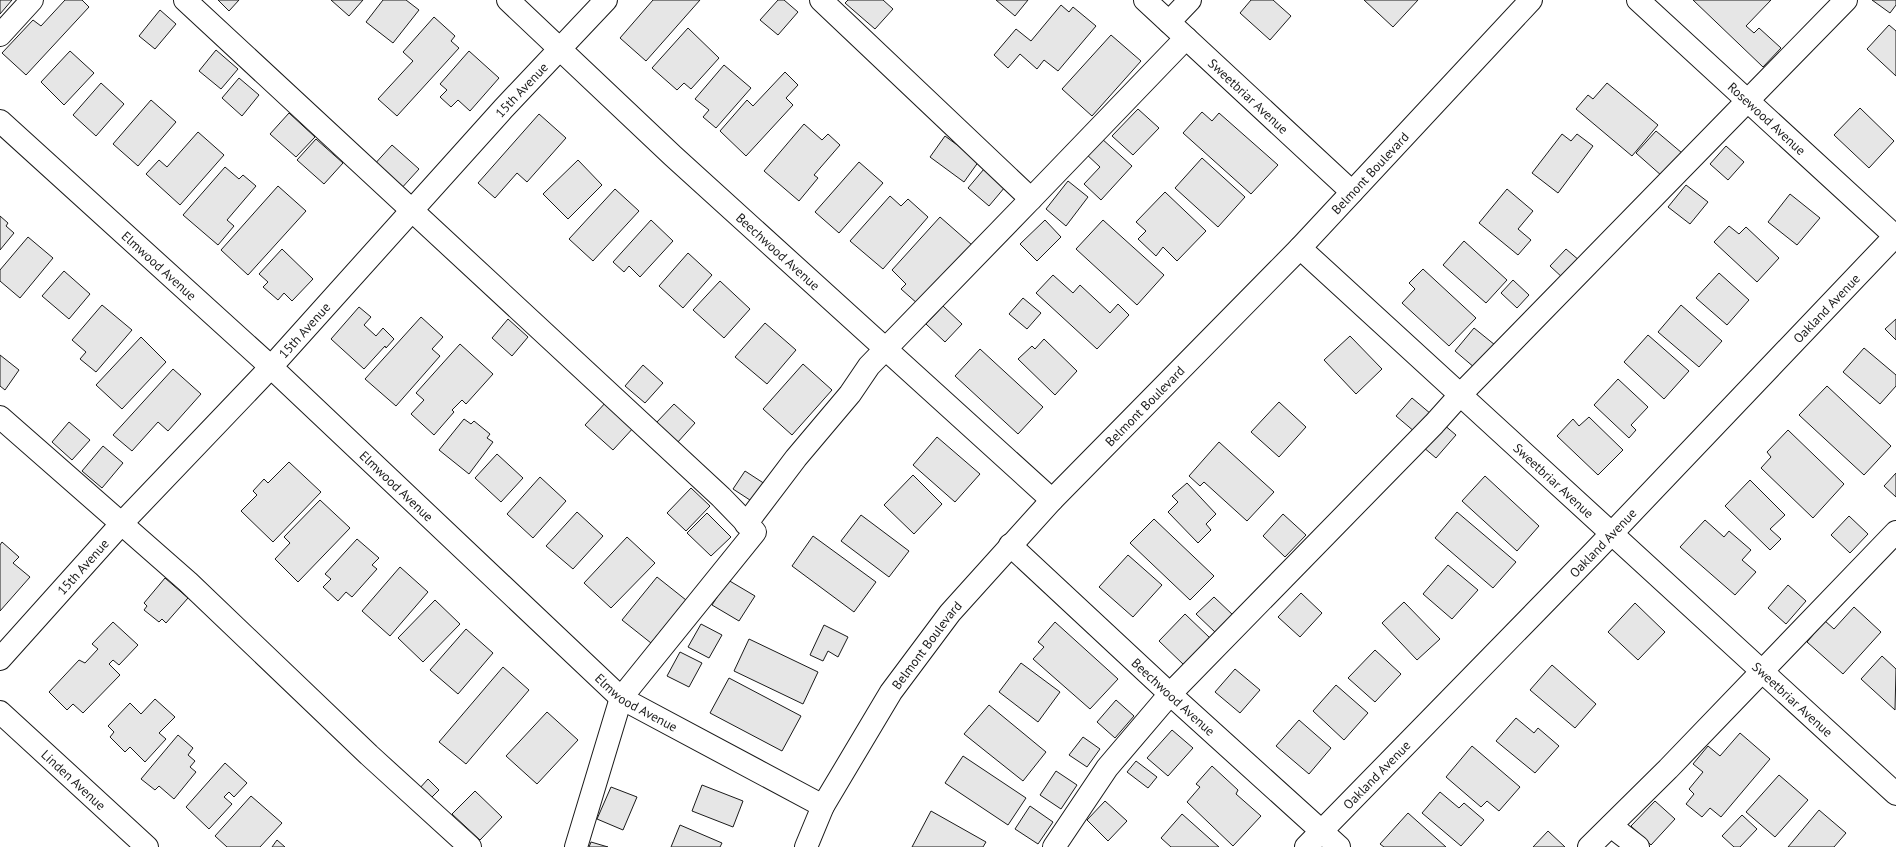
<svg xmlns="http://www.w3.org/2000/svg" width="1896" height="847" font-family="'PT Sans',sans-serif">
<rect width="100%" height="100%" fill="#fff"/>
<g fill="#e6e6e6" stroke="#1a1a1a">
<polygon points="0,0 12,0 0,14"/>
<polygon points="65,0 82,0 89,7 26,75 2,53 33,20 41,26"/>
<polygon points="218,0 239,0 229,11"/>
<polygon points="331,0 363,0 349,16"/>
<polygon points="383,0 406,0 419,10 393,43 366,22"/>
<polygon points="653,0 700,0 646,61 620,38"/>
<polygon points="778,0 784,0 798,12 778,35 760,20"/>
<polygon points="848,0 883,0 893,9 875,29 845,3"/>
<polygon points="996,0 1028,0 1015,16"/>
<polygon points="1251,0 1273,0 1291,16 1270,40 1240,13"/>
<polygon points="1364,0 1418,0 1393,27"/>
<polygon points="1693,0 1771,0 1746,26 1754,33 1759,28 1781,48 1763,67"/>
<polygon points="1872,0 1896,0 1896,5 1890,13"/>
<polygon points="1061,5 1069,12 1073,7 1096,26 1058,71 1044,60 1037,69 1020,54 1008,68 994,55 1016,29 1031,41"/>
<polygon points="160,10 176,24 155,49 139,36"/>
<polygon points="434,17 455,36 451,41 459,48 397,116 378,99 413,61 403,52"/>
<polygon points="1889,25 1896,31 1896,76 1867,49"/>
<polygon points="688,28 719,58 691,89 684,83 677,90 652,68"/>
<polygon points="1111,35 1141,61 1092,116 1062,89"/>
<polygon points="216,50 238,69 221,89 199,71"/>
<polygon points="70,51 94,73 64,105 41,82"/>
<polygon points="469,51 499,78 470,111 458,100 451,107 440,97 447,90 440,84"/>
<polygon points="724,65 751,88 716,128 703,117 709,110 695,99"/>
<polygon points="785,72 798,85 786,98 793,105 746,156 720,131 747,100 753,106"/>
<polygon points="239,78 259,95 242,116 222,98"/>
<polygon points="101,83 124,104 96,136 73,115"/>
<polygon points="1607,83 1658,125 1632,156 1576,109 1588,95 1593,99"/>
<polygon points="151,100 176,122 138,166 113,144"/>
<polygon points="1860,108 1894,141 1869,168 1834,135"/>
<polygon points="1138,109 1159,128 1133,155 1112,136"/>
<polygon points="1202,112 1212,121 1219,113 1278,165 1251,194 1183,133"/>
<polygon points="289,113 315,137 296,157 270,134"/>
<polygon points="539,114 566,138 527,182 517,173 495,198 478,183"/>
<polygon points="804,124 822,140 828,134 840,145 814,175 818,178 799,201 764,171"/>
<polygon points="1656,131 1682,153 1662,176 1636,153"/>
<polygon points="198,132 224,155 180,205 146,174 159,160 167,167"/>
<polygon points="1562,134 1571,141 1577,134 1593,146 1558,193 1532,173"/>
<polygon points="945,136 979,161 964,182 930,157"/>
<polygon points="1101,138 1132,166 1101,200 1084,184 1100,167 1085,153"/>
<polygon points="316,139 343,163 324,184 297,160"/>
<polygon points="392,145 419,169 399,191 372,167"/>
<polygon points="1726,146 1744,162 1728,180 1710,164"/>
<polygon points="1202,158 1245,197 1218,227 1175,188"/>
<polygon points="578,160 602,185 568,219 543,194"/>
<polygon points="859,162 883,183 839,233 815,212"/>
<polygon points="225,167 239,179 243,175 256,186 227,220 234,226 218,245 183,215"/>
<polygon points="984,169 1005,187 989,206 968,188"/>
<polygon points="1068,181 1088,197 1066,226 1046,209"/>
<polygon points="1686,185 1708,202 1690,224 1668,207"/>
<polygon points="278,186 306,211 248,275 221,250"/>
<polygon points="615,189 639,211 593,261 569,239"/>
<polygon points="1507,189 1533,211 1518,229 1531,240 1518,255 1479,223"/>
<polygon points="1165,192 1206,231 1177,261 1163,247 1156,256 1138,239 1146,231 1136,222"/>
<polygon points="1790,194 1820,218 1797,245 1768,222"/>
<polygon points="890,196 901,206 908,199 928,217 883,269 850,241"/>
<polygon points="0,216 8,223 6,226 14,233 0,250"/>
<polygon points="940,217 972,245 918,304 901,289 906,284 892,270"/>
<polygon points="651,220 673,241 640,277 629,266 624,272 613,262"/>
<polygon points="1045,220 1061,237 1037,261 1020,244"/>
<polygon points="1103,220 1164,275 1137,305 1076,249"/>
<polygon points="1729,226 1739,234 1746,227 1779,258 1757,282 1714,242"/>
<polygon points="28,237 53,258 20,298 0,281 0,270"/>
<polygon points="1464,241 1507,280 1486,303 1443,265"/>
<polygon points="282,249 313,279 292,301 284,293 278,300 263,287 268,282 259,274"/>
<polygon points="1566,249 1580,261 1564,279 1550,266"/>
<polygon points="688,253 712,275 683,308 659,286"/>
<polygon points="1423,269 1476,318 1449,346 1402,303 1415,289 1409,283"/>
<polygon points="64,271 90,294 69,319 42,296"/>
<polygon points="1719,273 1749,300 1727,325 1696,298"/>
<polygon points="1053,275 1073,293 1080,285 1110,313 1118,304 1129,315 1097,349 1036,293"/>
<polygon points="1513,280 1529,295 1517,308 1501,293"/>
<polygon points="720,281 750,309 724,338 693,310"/>
<polygon points="1023,298 1041,313 1027,329 1009,314"/>
<polygon points="102,305 132,330 96,372 80,359 86,352 72,340"/>
<polygon points="1681,305 1722,341 1699,367 1658,332"/>
<polygon points="943,306 962,324 945,342 926,324"/>
<polygon points="359,307 371,317 364,325 376,336 383,328 394,339 386,348 385,346 364,369 331,339"/>
<polygon points="421,317 443,337 432,349 440,356 396,406 365,379"/>
<polygon points="508,319 528,337 512,356 492,338"/>
<polygon points="1896,319 1896,340 1885,329"/>
<polygon points="765,323 796,350 767,384 735,357"/>
<polygon points="1474,328 1495,345 1475,368 1455,351"/>
<polygon points="1648,335 1689,371 1664,399 1624,362"/>
<polygon points="1350,336 1382,369 1356,394 1324,360"/>
<polygon points="141,337 166,362 122,409 96,385"/>
<polygon points="1044,339 1077,371 1055,395 1018,359 1032,346 1035,349"/>
<polygon points="460,344 493,374 466,404 462,400 452,410 454,412 434,435 411,414 424,400 416,393"/>
<polygon points="1864,348 1896,375 1896,386 1880,404 1843,372"/>
<polygon points="980,349 1043,407 1018,434 955,376"/>
<polygon points="0,355 19,370 5,390 0,386"/>
<polygon points="803,364 832,390 792,435 763,409"/>
<polygon points="643,365 663,383 645,403 625,386"/>
<polygon points="173,369 201,394 168,431 158,422 132,451 113,435"/>
<polygon points="1618,379 1648,407 1631,425 1636,430 1629,438 1594,405"/>
<polygon points="1827,386 1891,446 1864,475 1799,415"/>
<polygon points="1412,398 1431,414 1415,432 1396,416"/>
<polygon points="607,401 635,426 613,450 585,425"/>
<polygon points="1279,402 1306,427 1279,457 1251,432"/>
<polygon points="674,404 695,423 677,443 656,423"/>
<polygon points="1589,417 1623,450 1598,475 1557,436 1573,419 1579,426"/>
<polygon points="464,419 471,424 474,421 490,434 487,438 493,442 469,474 439,450"/>
<polygon points="69,422 90,440 72,460 52,442"/>
<polygon points="1443,424 1456,435 1436,458 1423,447"/>
<polygon points="1788,430 1844,484 1813,518 1761,468 1771,457 1767,452"/>
<polygon points="937,437 980,474 955,502 913,465"/>
<polygon points="1219,442 1274,492 1247,521 1204,482 1200,486 1189,476"/>
<polygon points="103,446 123,463 102,488 82,471"/>
<polygon points="497,454 523,478 501,502 475,478"/>
<polygon points="289,462 321,492 273,542 241,511 257,495 253,491 264,479 268,483"/>
<polygon points="745,471 765,484 753,502 733,489"/>
<polygon points="1896,473 1896,497 1884,486"/>
<polygon points="913,475 942,504 914,534 884,505"/>
<polygon points="1485,476 1539,526 1517,551 1462,501"/>
<polygon points="540,477 566,501 533,538 507,514"/>
<polygon points="1750,480 1785,515 1770,529 1781,539 1770,550 1725,506"/>
<polygon points="1187,483 1216,514 1206,524 1211,530 1198,543 1168,512 1178,502 1172,496"/>
<polygon points="691,488 710,506 686,531 667,513"/>
<polygon points="320,500 350,528 298,582 275,559 290,543 284,537"/>
<polygon points="577,512 603,536 573,569 546,546"/>
<polygon points="1457,512 1516,562 1493,588 1435,538"/>
<polygon points="707,513 731,537 711,556 687,533"/>
<polygon points="1283,514 1306,535 1285,557 1263,536"/>
<polygon points="861,515 909,551 889,577 841,541"/>
<polygon points="1849,516 1868,534 1850,553 1831,535"/>
<polygon points="1154,519 1214,576 1190,600 1130,543"/>
<polygon points="1705,520 1724,537 1729,531 1751,550 1742,560 1756,572 1735,595 1680,547"/>
<polygon points="813,536 876,582 854,612 792,566"/>
<polygon points="627,537 655,563 611,608 584,583"/>
<polygon points="357,539 379,558 372,565 377,569 352,597 346,592 338,601 323,587 331,579 325,574"/>
<polygon points="2,542 19,557 13,563 30,577 0,611 0,545"/>
<polygon points="1128,555 1162,585 1133,617 1099,587"/>
<polygon points="1448,565 1478,590 1452,619 1423,594"/>
<polygon points="400,567 428,592 390,636 362,611"/>
<polygon points="657,577 686,600 651,643 622,620"/>
<polygon points="165,578 188,598 166,623 162,619 159,622 144,610 147,606 144,603"/>
<polygon points="728,580 755,596 739,621 712,605"/>
<polygon points="1788,585 1806,601 1786,624 1768,608"/>
<polygon points="1301,593 1322,613 1300,637 1278,617"/>
<polygon points="1214,597 1234,616 1216,633 1196,614"/>
<polygon points="435,600 460,624 423,662 398,638"/>
<polygon points="1404,602 1440,639 1417,660 1382,623"/>
<polygon points="1635,603 1665,632 1638,660 1608,632"/>
<polygon points="1854,607 1881,632 1843,674 1807,642 1825,621 1834,629"/>
<polygon points="1185,614 1210,638 1184,665 1159,641"/>
<polygon points="113,622 138,645 119,665 113,660 109,664 120,675 83,713 73,704 67,710 49,692 79,660 85,663 98,649 92,644"/>
<polygon points="1055,622 1118,679 1090,709 1033,659 1044,647 1038,642"/>
<polygon points="701,624 722,635 709,658 688,647"/>
<polygon points="824,625 848,637 838,657 828,651 823,661 810,655"/>
<polygon points="466,629 493,653 458,694 430,670"/>
<polygon points="749,639 818,672 803,704 734,671"/>
<polygon points="1375,650 1401,674 1375,702 1348,678"/>
<polygon points="680,652 702,663 689,687 667,676"/>
<polygon points="1882,656 1896,669 1895,710 1861,679"/>
<polygon points="1021,663 1060,692 1038,722 999,692"/>
<polygon points="1552,665 1596,704 1575,728 1530,690"/>
<polygon points="503,667 529,690 466,764 439,742"/>
<polygon points="1235,669 1260,690 1240,713 1215,692"/>
<polygon points="729,678 801,716 782,751 710,713"/>
<polygon points="1336,685 1368,713 1344,740 1313,711"/>
<polygon points="155,699 175,717 159,733 166,739 145,762 130,747 125,752 110,737 114,732 108,726 130,703 141,714"/>
<polygon points="1116,700 1134,716 1115,738 1097,722"/>
<polygon points="989,705 1046,752 1023,781 964,734"/>
<polygon points="547,712 578,740 537,784 506,756"/>
<polygon points="1516,718 1534,733 1538,728 1559,746 1535,773 1496,741"/>
<polygon points="1299,720 1331,748 1309,774 1276,746"/>
<polygon points="1172,730 1193,748 1168,776 1147,758"/>
<polygon points="1740,733 1770,759 1721,817 1710,808 1702,817 1686,804 1694,794 1689,789 1703,772 1693,764 1708,746 1720,756"/>
<polygon points="178,735 193,748 188,755 195,761 190,767 196,772 174,799 159,786 155,790 141,779"/>
<polygon points="1083,737 1100,749 1087,767 1069,755"/>
<polygon points="1472,746 1520,787 1499,811 1487,801 1481,807 1446,777"/>
<polygon points="963,756 1026,798 1008,825 945,783"/>
<polygon points="1136,761 1157,777 1148,788 1127,772"/>
<polygon points="225,763 247,783 234,797 229,792 224,797 232,804 209,829 186,807"/>
<polygon points="1212,766 1238,790 1236,794 1261,816 1233,846 1187,802 1200,787 1196,784"/>
<polygon points="1056,771 1077,785 1061,809 1040,795"/>
<polygon points="1779,775 1808,800 1775,837 1746,812"/>
<polygon points="428,779 439,790 430,799 419,789"/>
<polygon points="702,785 743,801 733,827 692,811"/>
<polygon points="611,787 637,797 623,830 597,819"/>
<polygon points="475,791 502,817 480,840 452,814"/>
<polygon points="1440,792 1459,808 1464,803 1484,820 1461,846 1422,813"/>
<polygon points="251,796 282,823 260,847 227,847 215,836"/>
<polygon points="1105,801 1127,821 1108,841 1087,820"/>
<polygon points="1655,801 1675,819 1651,845 1631,826"/>
<polygon points="1030,806 1053,822 1038,844 1015,829"/>
<polygon points="1819,810 1846,833 1834,847 1788,847"/>
<polygon points="931,811 986,842 983,847 912,847"/>
<polygon points="1408,813 1446,847 1384,847 1380,844"/>
<polygon points="1182,814 1219,847 1171,847 1161,838"/>
<polygon points="1742,815 1757,829 1740,847 1734,847 1722,836"/>
<polygon points="680,825 722,843 720,847 671,847"/>
<polygon points="1548,831 1565,847 1533,847"/>
<polygon points="277,840 285,847 272,847"/>
<polygon points="591,842 608,847 589,847"/>
</g>
<g fill="none" stroke-linecap="round" stroke-linejoin="round">
<g stroke="#1a1a1a" stroke-width="24">
<g id="minor">
<polyline points="185,0 721,497 755,532 621,698 576,847"/>
<path id="s1" d="M508,0l165,156 379,344"/>
<polyline points="821,0 1031,199 1186,38"/>
<path id="s2" d="M1145,0l207,192"/>
<path id="s3" d="M1638,0l258,237"/>
<polyline points="1169,22 1190,0"/>
<polyline points="0,35 32,0"/>
<path id="s4" d="M0,121l271,246 350,331 202,108"/>
<path id="s5" d="M1300,248l596,546"/>
<polyline points="0,417 188,582 369,755 470,847"/>
<polyline points="746,524 796,458 850,394 869,366 1031,199"/>
<path id="s6" d="M1010,545l160,149 169,153"/>
<path id="s7" d="M0,659l122,-136 149,-156 232,-258 103,-109"/>
<path id="s8" d="M0,712l147,135"/>
<polyline points="1611,826 1638,847"/>
<path id="s9" d="M806,847l17,-41 68,-114 59,-79 102,-113 248,-252 231,-248"/>
<polyline points="1054,847 1107,768 1170,694 1434,424 1460,395 1846,0"/>
<path id="s10" d="M1306,847l288,-295 302,-317"/>
<polyline points="1589,847 1668,769 1896,532"/>
</g>
</g>
<use href="#minor" stroke="#fff" stroke-width="22"/>
</g>
<g text-anchor="middle" stroke-width="3" stroke-linejoin="round" paint-order="stroke">
<g font-size="13" fill="#1a1a1a" stroke="#fff">
<text dy="5" stroke="none"><textPath href="#s7" startOffset="772">15th Avenue</textPath></text>
<text dy="5" stroke="none"><textPath href="#s2" startOffset="141">Sweetbriar Avenue</textPath></text>
<text dy="5" stroke="none"><textPath href="#s3" startOffset="175">Rosewood Avenue</textPath></text>
<text dy="5" stroke="none"><textPath href="#s9" startOffset="884">Belmont Boulevard</textPath></text>
<text dy="5" stroke="none"><textPath href="#s1" startOffset="369">Beechwood Avenue</textPath></text>
<text dy="5" stroke="none"><textPath href="#s4" startOffset="215">Elmwood Avenue</textPath></text>
<text dy="5" stroke="none"><textPath href="#s10" startOffset="749">Oakland Avenue</textPath></text>
<text dy="5" stroke="none"><textPath href="#s7" startOffset="448">15th Avenue</textPath></text>
<text dy="5" stroke="none"><textPath href="#s9" startOffset="560">Belmont Boulevard</textPath></text>
<text dy="5" stroke="none"><textPath href="#s5" startOffset="344">Sweetbriar Avenue</textPath></text>
<text dy="5" stroke="none"><textPath href="#s4" startOffset="539">Elmwood Avenue</textPath></text>
<text dy="5" stroke="none"><textPath href="#s10" startOffset="425">Oakland Avenue</textPath></text>
<text dy="5" stroke="none"><textPath href="#s7" startOffset="124">15th Avenue</textPath></text>
<text dy="5" stroke="none"><textPath href="#s9" startOffset="236">Belmont Boulevard</textPath></text>
<text dy="5" stroke="none"><textPath href="#s6" startOffset="223">Beechwood Avenue</textPath></text>
<text dy="5" stroke="none"><textPath href="#s5" startOffset="668">Sweetbriar Avenue</textPath></text>
<text dy="5" stroke="none"><textPath href="#s4" startOffset="863">Elmwood Avenue</textPath></text>
<text dy="5" stroke="none"><textPath href="#s10" startOffset="101">Oakland Avenue</textPath></text>
<text dy="5" stroke="none"><textPath href="#s8" startOffset="100">Linden Avenue</textPath></text>
</g>
</g>
</svg>
